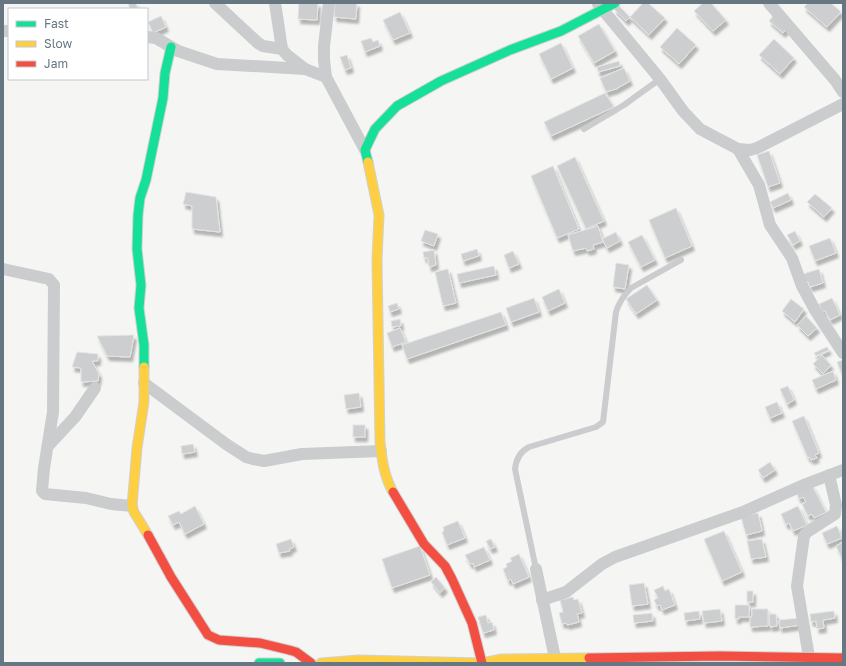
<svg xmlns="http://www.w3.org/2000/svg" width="846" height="666" font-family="'Golos Text',sans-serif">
<defs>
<filter id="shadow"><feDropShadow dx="2.5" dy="4.5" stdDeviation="1" flood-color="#0004"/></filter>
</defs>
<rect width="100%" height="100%" fill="#f5f5f4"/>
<g fill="#cdcecf" stroke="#e4e4e4" filter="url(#shadow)">
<polygon points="128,3 136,3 138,9 130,9"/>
<polygon points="299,3 318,3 317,20 298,19"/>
<polygon points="335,3 357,3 356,19 334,17"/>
<polygon points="643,3 648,3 665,18 649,35 630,17"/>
<polygon points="703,3 711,3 726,20 713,31 694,11"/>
<polygon points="808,3 831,3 841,12 827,27 804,7"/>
<polygon points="618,5 630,17 626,21 614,9"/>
<polygon points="400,12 410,33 393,40 383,20"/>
<polygon points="161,16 166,27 153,33 148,22"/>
<polygon points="773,16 787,28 783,33 769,21"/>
<polygon points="599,24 615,51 594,63 578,36"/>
<polygon points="677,28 696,45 679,64 660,47"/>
<polygon points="371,38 373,42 378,40 380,46 365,52 361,41"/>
<polygon points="774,39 794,58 780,74 759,55"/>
<polygon points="561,43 573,68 551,79 539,54"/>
<polygon points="347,55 351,68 345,70 340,57"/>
<polygon points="619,61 620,66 598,72 597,67"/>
<polygon points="624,68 630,81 616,89 606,92 600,78"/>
<polygon points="605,93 614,107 551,136 544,122"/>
<polygon points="769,151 780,183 768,187 757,155"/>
<polygon points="575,157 604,221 586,229 557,166"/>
<polygon points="553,166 579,229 557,238 531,176"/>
<polygon points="186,192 216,197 220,232 192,229 192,206 183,204"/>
<polygon points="788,193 791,200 773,208 770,202"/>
<polygon points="815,194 832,208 824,217 807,202"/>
<polygon points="676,208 692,246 665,258 649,220"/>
<polygon points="598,226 603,242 593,245 594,249 587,251 586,248 573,251 568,235"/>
<polygon points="425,230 438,234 434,246 421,241"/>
<polygon points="795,231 800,241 793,245 787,235"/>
<polygon points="616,232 620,241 607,248 602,239"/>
<polygon points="642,235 655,260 641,267 628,242"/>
<polygon points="830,238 836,253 815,261 809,246"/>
<polygon points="477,249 479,256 463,261 461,254"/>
<polygon points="434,250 436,265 429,267 428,258 424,258 423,252"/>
<polygon points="513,251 519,264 509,268 504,255"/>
<polygon points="616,263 629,265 625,289 613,287"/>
<polygon points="494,266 496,275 459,283 457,274"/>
<polygon points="448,269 456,303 443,306 435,272"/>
<polygon points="819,269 823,283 810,287 808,282 806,282 803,274"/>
<polygon points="647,285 657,300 636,314 626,299"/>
<polygon points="559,289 565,303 548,311 542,297"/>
<polygon points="534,298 539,312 511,322 506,308"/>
<polygon points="832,298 840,315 830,320 825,311 823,312 819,304"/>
<polygon points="791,299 804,309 795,322 782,311"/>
<polygon points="397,303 399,309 390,312 388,306"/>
<polygon points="501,312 506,325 407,359 402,345"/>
<polygon points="806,316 817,328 808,336 797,325"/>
<polygon points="400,319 401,326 392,327 391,321"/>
<polygon points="400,328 406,342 392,347 387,333"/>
<polygon points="134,335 130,357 107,356 97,336"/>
<polygon points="827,347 829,350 816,356 814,353"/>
<polygon points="77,352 98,354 98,361 92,361 99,374 98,381 81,382 81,368 72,367"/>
<polygon points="822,355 831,365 823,374 813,364"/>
<polygon points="843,360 843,377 837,362"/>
<polygon points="833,371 836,380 816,389 812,380"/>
<polygon points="788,386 794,400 787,404 780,389"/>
<polygon points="359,393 361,407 346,409 344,395"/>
<polygon points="777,402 782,413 770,418 765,407"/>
<polygon points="804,416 819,453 815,455 817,458 811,460 810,457 808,458 792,421"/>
<rect x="353" y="425" width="12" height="12"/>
<polygon points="193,444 195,452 182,454 181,446"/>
<polygon points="770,462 775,470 763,478 758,470"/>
<polygon points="812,485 826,512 814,518 812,514 808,516 802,504 806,502 803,497 799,499 796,492"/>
<polygon points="195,506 204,524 185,534 179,522 173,525 168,516 179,511 181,514"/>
<polygon points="798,506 807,525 793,531 789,523 786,525 781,514"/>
<polygon points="758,513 762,531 746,535 741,517"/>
<polygon points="458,521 465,538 447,545 442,532 444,531 443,527"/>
<polygon points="837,526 842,538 827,544 822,533"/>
<polygon points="724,531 742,572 722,581 704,539"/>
<polygon points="291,539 294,547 289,549 290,551 279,553 276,544"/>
<polygon points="491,539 495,547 490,549 486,541"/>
<polygon points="762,539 766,557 751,559 747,541"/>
<polygon points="843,542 843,558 842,559 836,546"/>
<polygon points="420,546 430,575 392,588 382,559"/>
<polygon points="484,547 490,560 474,567 473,563 470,564 465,555"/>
<polygon points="519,554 529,577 513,584 511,579 508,581 503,569 507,567 506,564 512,561 510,558"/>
<polygon points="436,577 445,588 440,593 431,582"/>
<polygon points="644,583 648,604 632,606 629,585"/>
<polygon points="663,586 665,591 669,589 675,605 662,610 660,605 657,606 654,600 658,598 654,590"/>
<rect x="747" y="591" width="6" height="11"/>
<polygon points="573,597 574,600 578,599 582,613 577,614 579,622 567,625 566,623 562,624 559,613 563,612 560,600"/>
<polygon points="735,605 749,605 749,617 739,617 739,619 735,619"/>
<polygon points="720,609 722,621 704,623 702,611"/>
<polygon points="752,609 768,609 768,626 750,627 750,617 752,617"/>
<polygon points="699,611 700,619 685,621 684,613"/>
<polygon points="834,611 835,618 823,620 824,628 817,629 816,621 811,622 810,614"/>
<polygon points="652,613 653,621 634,623 633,615"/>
<polygon points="769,614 776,614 777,626 770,627"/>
<polygon points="486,615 488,623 492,622 494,630 483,633 478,617"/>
<polygon points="800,618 801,625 780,628 779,620"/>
</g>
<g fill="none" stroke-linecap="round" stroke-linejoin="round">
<g stroke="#d1d1d2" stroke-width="11">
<g id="fast">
<polyline points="368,162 365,150 375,129 397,106 441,81 510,50 561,31 615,3"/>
<polyline points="144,367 144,345 139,308 141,285 137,249 138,215 140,198 146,180 163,98 165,73 171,47"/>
<polyline points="259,663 280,663"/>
</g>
</g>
<g stroke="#d1d1d2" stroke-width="11">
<g id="slow">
<path d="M368,162l11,53 -2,45 3,182c2,18 4,34 13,50"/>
<polyline points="144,367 144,402 137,448 132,506 134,512 148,535"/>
<polyline points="321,663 359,660 482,663 502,659 589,658"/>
</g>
</g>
<g stroke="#d1d1d2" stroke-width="11">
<g id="jam">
<polyline points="393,492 424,544 445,566 452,579 472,623 482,663"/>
<polyline points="148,535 171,577 208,635 219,640 260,643 289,650 296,652 311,663"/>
<polyline points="589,658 720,656 843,658"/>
</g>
</g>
<g stroke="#cacccd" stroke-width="6">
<polyline points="584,129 624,105 660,79"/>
<path d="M536,569l-21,-100c1,-9 4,-17 14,-22l67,-20 7,-5 13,-110c3,-10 8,-17 15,-24l50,-28"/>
</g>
<g stroke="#cacccd" stroke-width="12">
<polyline points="215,3 258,43 263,46 282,49"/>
<polyline points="275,3 282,49 287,55 305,69 326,77"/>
<polyline points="329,3 324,46 324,60 326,77 365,150"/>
<polyline points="769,3 835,80 843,92"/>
<polyline points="598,4 660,79 683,111 700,129 738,149 750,150 757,148 843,104"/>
<polyline points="3,31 9,31"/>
<polyline points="147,37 156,38 178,51 217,64 305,69"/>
<polyline points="738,149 759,185 770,225 792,258 802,286 815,310 843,353"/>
<polyline points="3,269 49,279 54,285 53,412 44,468 42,491 45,494 86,498 111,504 132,506"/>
<polyline points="144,383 226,444 246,457 253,459 264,461 302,454 381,451"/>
<polyline points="48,446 75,417 95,388"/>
<polyline points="536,569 555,658"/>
<polyline points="542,600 566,592 602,564 615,557 743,512 806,484 843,470"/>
<polyline points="809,657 797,586 804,536 807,532 835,514 836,505 829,475"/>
</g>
<use href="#fast" stroke="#16e098" stroke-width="9"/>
<use href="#slow" stroke="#ffcf43" stroke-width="9"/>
<use href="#jam" stroke="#f24e42" stroke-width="9"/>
</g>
<rect width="846" height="666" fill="none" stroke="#667782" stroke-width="8"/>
<rect x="8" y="8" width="140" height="72" fill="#ffffff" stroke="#c2c9cd"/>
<rect x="16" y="21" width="20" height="6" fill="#16e098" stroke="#c2c9cd"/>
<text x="44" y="28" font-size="12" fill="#667782">Fast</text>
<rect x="16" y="41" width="20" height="6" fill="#ffcf43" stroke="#c2c9cd"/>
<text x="44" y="48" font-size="12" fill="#667782">Slow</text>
<rect x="16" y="61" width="20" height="6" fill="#f24e42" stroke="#c2c9cd"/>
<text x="44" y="68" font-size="12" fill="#667782">Jam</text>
</svg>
